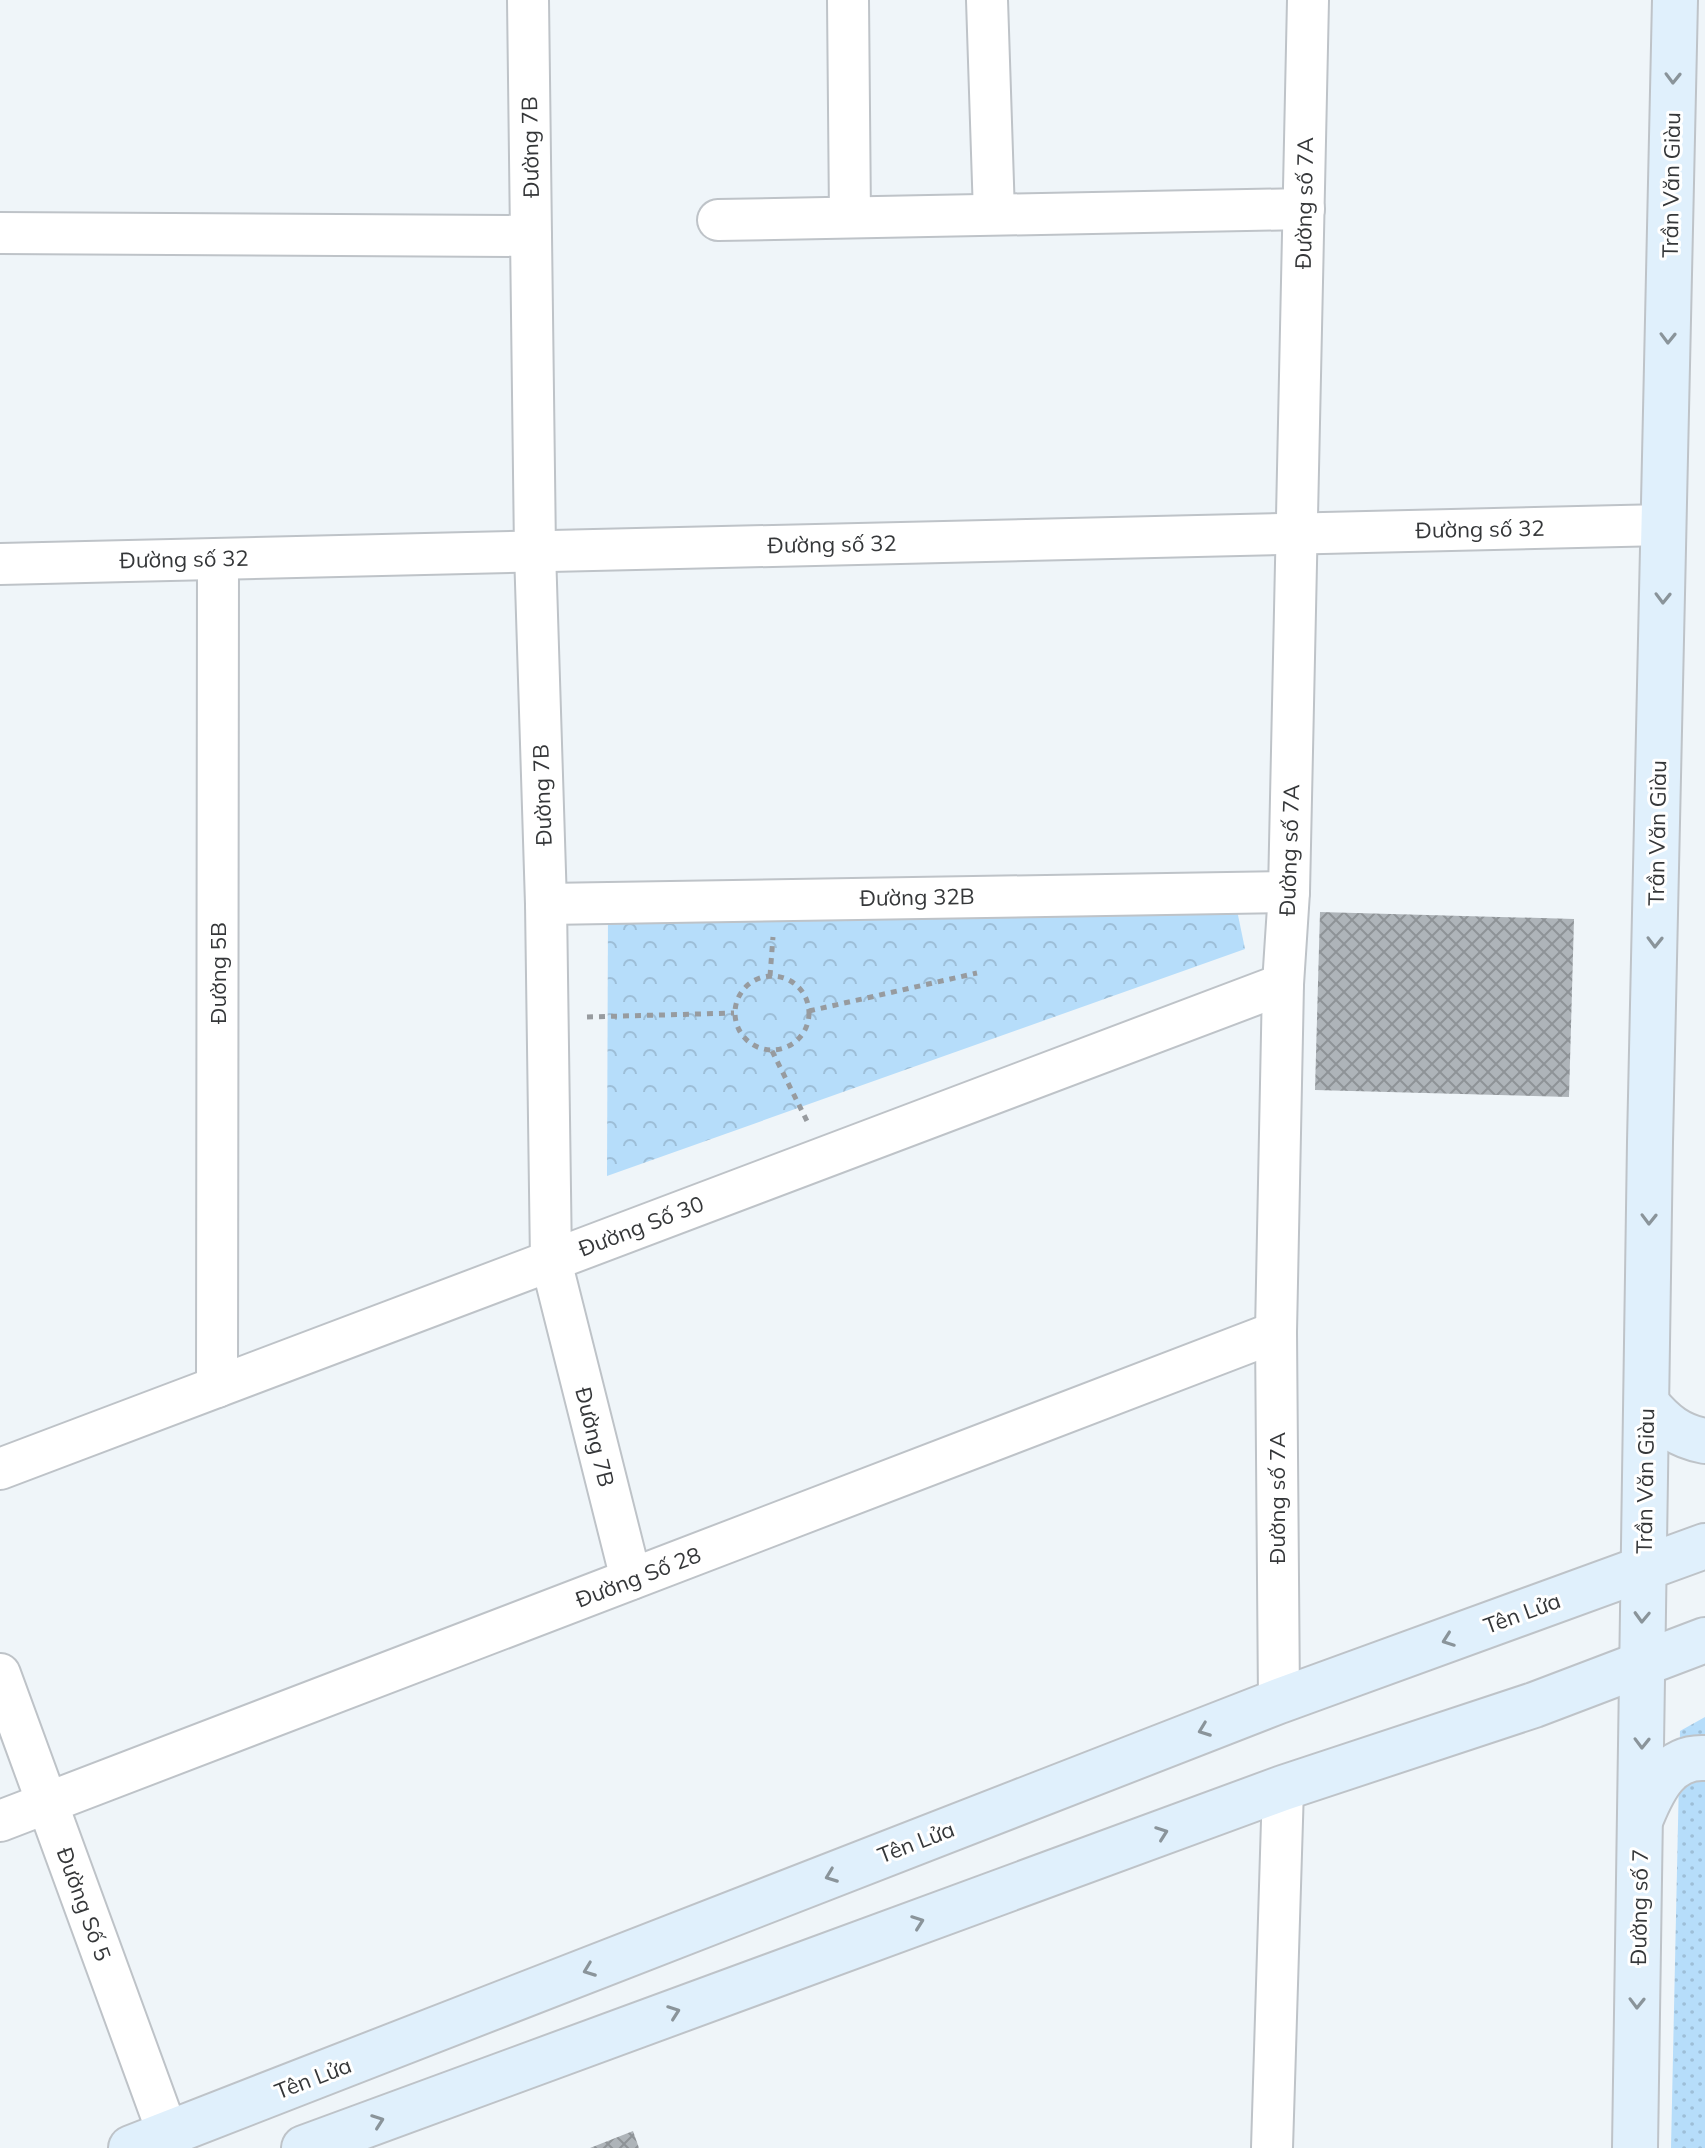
<svg xmlns="http://www.w3.org/2000/svg" width="1705" height="2148" font-family="Mulish,sans-serif">
<defs>
<pattern id="grass-dots" width="8" height="8" patternUnits="userSpaceOnUse" patternTransform="scale(2)"><rect width="8" height="8" fill="#b6ddfa"/><path d="M2 2h.1M6 6h.1" fill="none" stroke="#9dbed7" stroke-width="1.8" stroke-linecap="round"/></pattern>
<pattern id="park-crowns" width="20" height="18" patternUnits="userSpaceOnUse" patternTransform="scale(2)"><rect width="20" height="18" fill="#b6ddfa"/><path d="M2 6a3 3 0 1 1 6 0M12 15a3 3 0 1 1 6 0" fill="none" stroke="#9dbed7"/></pattern>
<pattern id="building-cross-hatch" width="8" height="8" patternUnits="userSpaceOnUse" patternTransform="scale(2)"><rect width="8" height="8" fill="#aeb4b9"/><path d="M0 0l8 8M0 8l8-8" fill="none" stroke="#8e9397"/></pattern>
</defs>
<rect width="100%" height="100%" fill="#eff5f9"/>
<polygon fill="url(#grass-dots)" points="1705,1717 1705,2148 1671,2148 1680,1731"/>
<polygon fill="url(#park-crowns)" points="1233,891 1245,949 607,1176 608,916"/>
<g fill="url(#building-cross-hatch)">
<polygon points="1320,912 1574,919 1569,1097 1315,1090"/>
<polygon points="633,2131 639,2148 590,2148"/>
</g>
<g fill="none" stroke-linecap="round" stroke-linejoin="round">
<g stroke="#bec3c8" stroke-width="44">
<g id="street">
<polyline points="528,0 535,551 546,904 551,1261 631,1579"/>
<polyline points="848,0 850,217"/>
<polyline points="987,0 994,214"/>
<polyline points="718,220 1304,209"/>
<polyline points="0,233 531,236"/>
<polyline points="0,564 1664,525"/>
<polyline points="546,904 1289,892"/>
<polyline points="217,1387 218,559"/>
<polyline points="0,1469 1283,984"/>
<polyline points="0,1674 168,2134"/>
<polyline points="1279,1701 1276,1332 1283,984 1289,892 1308,0"/>
<polyline points="0,1821 1276,1332"/>
<polyline points="1272,2148 1283,1788"/>
</g>
</g>
<g stroke="#bec3c8" stroke-width="48">
<g id="secondary">
<path d="M1647,1404c17,20 31,32 58,37"/>
<path d="M1642,1816c12,-29 27,-60 63,-58"/>
<polyline points="131,2148 1279,1701 1705,1546"/>
<polyline points="304,2148 1283,1788 1534,1705 1705,1640"/>
<polyline points="1635,2148 1650,1142 1675,0"/>
</g>
</g>
<g stroke="#979b9f" stroke-width="5" stroke-dasharray="6 6" stroke-linecap="butt">
<circle cx="772" cy="1013" r="37"/>
<polyline points="770,976 773,937"/>
<polyline points="809,1011 977,973"/>
<polyline points="587,1017 734,1013"/>
<polyline points="772,1051 807,1121"/>
</g>
<use href="#street" stroke="#fff" stroke-width="40"/>
<use href="#secondary" stroke="#e0f0fc" stroke-width="44"/>
</g>
<defs><path id="oneway-chevron" d="M-2-3.5L2.5 0L-2 3.5" fill="none" stroke-width="1.6" stroke-linecap="round" stroke-linejoin="round" transform="scale(2)"/></defs>
<g stroke="#8a949a">
<use href="#oneway-chevron" transform="translate(1673 78) rotate(91)"/>
<use href="#oneway-chevron" transform="translate(1668 338) rotate(91)"/>
<use href="#oneway-chevron" transform="translate(1663 598) rotate(91)"/>
<use href="#oneway-chevron" transform="translate(1655 942) rotate(91)"/>
<use href="#oneway-chevron" transform="translate(1649 1219) rotate(91)"/>
<use href="#oneway-chevron" transform="translate(1642 1617) rotate(92)"/>
<use href="#oneway-chevron" transform="translate(1448 1640) rotate(160)"/>
<use href="#oneway-chevron" transform="translate(1204 1730) rotate(159)"/>
<use href="#oneway-chevron" transform="translate(1642 1743) rotate(91)"/>
<use href="#oneway-chevron" transform="translate(1162 1833) rotate(-20)"/>
<use href="#oneway-chevron" transform="translate(831 1876) rotate(159)"/>
<use href="#oneway-chevron" transform="translate(918 1922) rotate(-20)"/>
<use href="#oneway-chevron" transform="translate(589 1970) rotate(159)"/>
<use href="#oneway-chevron" transform="translate(1637 2003) rotate(91)"/>
<use href="#oneway-chevron" transform="translate(674 2012) rotate(-20)"/>
<use href="#oneway-chevron" transform="translate(378 2121) rotate(-20)"/>
</g>
<g text-anchor="middle" stroke-width="6" stroke-linejoin="round" paint-order="stroke">
<g font-size="22" fill="#353739" stroke="#fff">
<text transform="translate(530 147) rotate(-91)" y="8">Đường 7B</text>
<text transform="translate(1671 185) rotate(-89)" y="8">Trần Văn Giàu</text>
<text transform="translate(1304 203) rotate(-89)" y="8">Đường số 7A</text>
<text transform="translate(1480 529) rotate(-1)" y="8">Đường số 32</text>
<text transform="translate(832 544) rotate(-1)" y="8">Đường số 32</text>
<text transform="translate(184 559) rotate(-1)" y="8">Đường số 32</text>
<text transform="translate(542 795) rotate(-92)" y="8">Đường 7B</text>
<text transform="translate(1657 833) rotate(-89)" y="8">Trần Văn Giàu</text>
<text transform="translate(1289 850) rotate(-88)" y="8">Đường số 7A</text>
<text transform="translate(917 897) rotate(-1)" y="8">Đường 32B</text>
<text transform="translate(218 973) rotate(-90)" y="8">Đường 5B</text>
<text transform="translate(641 1226) rotate(-21)" y="8">Đường Số 30</text>
<text transform="translate(595 1437) rotate(76)" y="8">Đường 7B</text>
<text transform="translate(1645 1481) rotate(-89)" y="8">Trần Văn Giàu</text>
<text transform="translate(1277 1498) rotate(-90)" y="8">Đường số 7A</text>
<text transform="translate(638 1577) rotate(-21)" y="8">Đường Số 28</text>
<text transform="translate(1522 1613) rotate(-20)" y="8">Tên Lửa</text>
<text transform="translate(916 1842) rotate(-21)" y="8">Tên Lửa</text>
<text transform="translate(84 1904) rotate(70)" y="8">Đường Số 5</text>
<text transform="translate(1639 1907) rotate(-89)" y="8">Đường số 7</text>
<text transform="translate(313 2078) rotate(-21)" y="8">Tên Lửa</text>
</g>
</g>
</svg>
